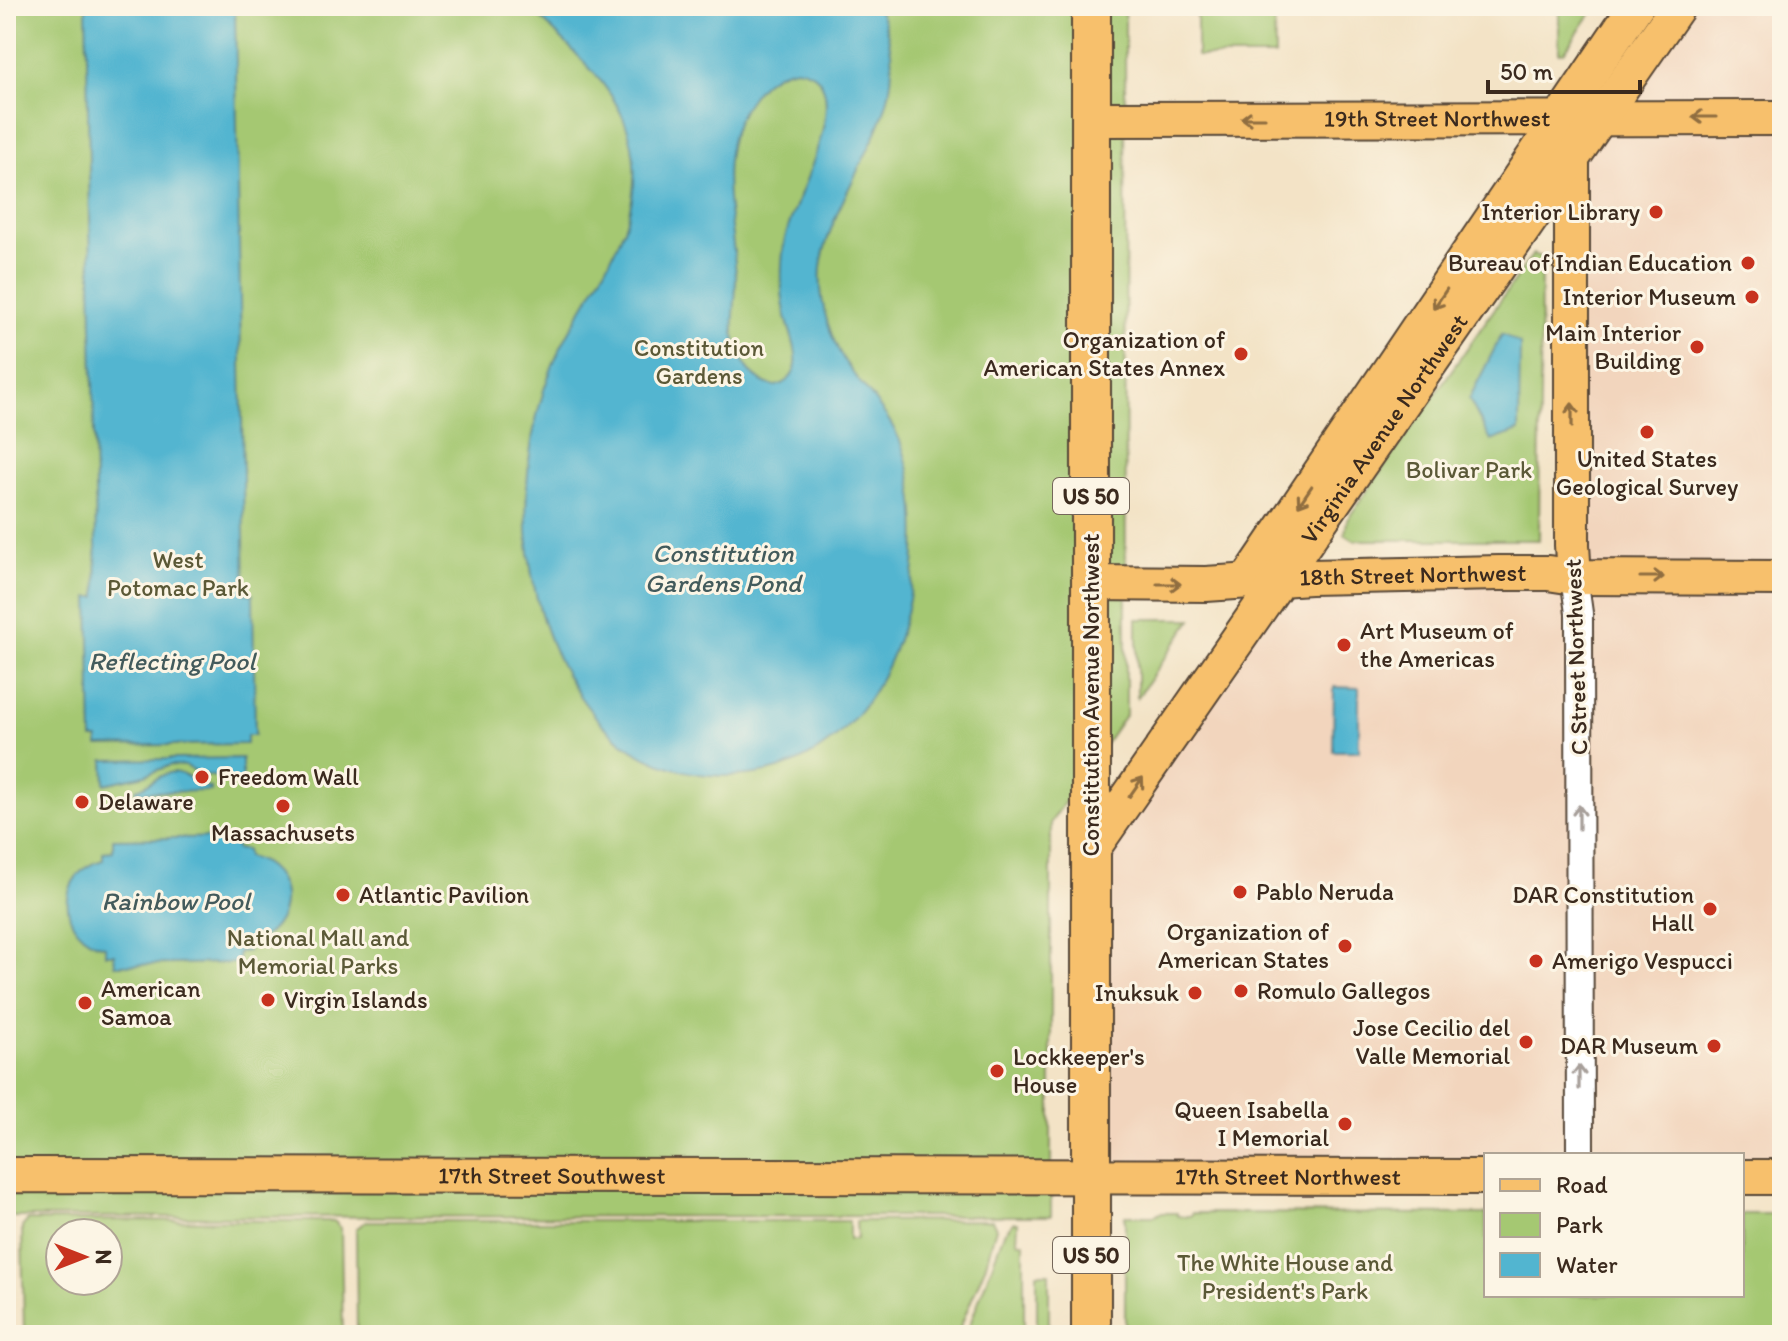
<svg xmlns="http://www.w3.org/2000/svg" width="1788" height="1341" font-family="Itim,sans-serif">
<rect width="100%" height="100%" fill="#fcf5e5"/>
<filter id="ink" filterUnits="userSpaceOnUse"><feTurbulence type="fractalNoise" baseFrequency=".0125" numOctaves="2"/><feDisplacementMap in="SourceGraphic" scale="16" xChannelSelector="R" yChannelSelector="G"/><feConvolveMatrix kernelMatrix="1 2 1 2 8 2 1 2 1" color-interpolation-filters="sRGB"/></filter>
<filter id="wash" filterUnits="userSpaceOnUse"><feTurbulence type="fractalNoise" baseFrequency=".006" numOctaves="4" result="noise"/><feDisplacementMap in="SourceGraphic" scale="32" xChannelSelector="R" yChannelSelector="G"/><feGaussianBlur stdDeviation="1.8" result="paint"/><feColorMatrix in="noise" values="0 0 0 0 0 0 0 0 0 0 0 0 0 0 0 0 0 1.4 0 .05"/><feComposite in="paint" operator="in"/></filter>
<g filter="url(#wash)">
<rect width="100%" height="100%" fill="#f3e3c6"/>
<polygon fill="#f2d5bd" points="1678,6 1782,6 1782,1177 1742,1177 1742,1155 1486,1155 1486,1177 1090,1176 1091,851 1281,579 1574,576 1572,159"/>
<g fill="#a5c872" stroke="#707948" stroke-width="2" fill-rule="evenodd">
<polygon points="6,6 1125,6 1126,714 1051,822 1051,1216 6,1217"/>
<polygon points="1197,6 1274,6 1275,56 1197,56"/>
<polygon points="1559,6 1596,6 1564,52 1559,53"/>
<polygon points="1533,254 1541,257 1539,540 1354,540 1345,534 1347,520"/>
<polygon points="1137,619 1192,619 1137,698"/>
<polygon points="1160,1213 1177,1213 1177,1216 1191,1216 1192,1213 1486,1214 1486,1295 1742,1295 1742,1214 1782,1214 1782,1335 1125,1335 1125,1216 1154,1216"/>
<path d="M28,1220l306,1 7,7 2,107h-319l-2,-108zM108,1233v48h-48v-48z"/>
<polygon points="992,1220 996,1228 985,1267 957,1335 357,1335 356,1229 366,1221 849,1221 849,1239 857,1239 856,1221"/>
<polygon points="1014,1222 1018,1222 1017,1241 1024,1243 1024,1335 966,1335 1004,1233"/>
<rect x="1037" y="1273" width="12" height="62"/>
</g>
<g fill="#52b5d0" stroke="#467077" stroke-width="2" fill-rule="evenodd">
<polygon points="86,6 235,6 245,593 253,594 255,735 247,735 247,744 98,746 98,739 92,739 89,597 97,597"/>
<path d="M530,6h347c40,81 -9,135 -40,208 -7,17 -14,36 -16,53 -3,36 10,77 31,105 19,25 41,47 51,77 39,118 -12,313 -156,326 -49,5 -101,-9 -137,-43 -92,-89 -103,-250 -58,-365 30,-74 96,-134 80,-221 -12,-62 -64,-96 -102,-140zM796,68c70,9 -4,132 -11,171 -4,21 -5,51 0,73 3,17 13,36 11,53 -2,11 -10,19 -20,21 -19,-2 -31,-19 -38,-36 -9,-22 -1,-50 -2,-73 -3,-60 -25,-126 15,-179 11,-16 26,-27 45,-30z"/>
<polygon points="1502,334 1520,344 1519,431 1491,441 1469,399"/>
<polygon points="1334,687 1359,688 1359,751 1333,751"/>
<polygon points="242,758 242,782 202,774 185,766 171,765 145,775 105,784 104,760"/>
<path d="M173,772c16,1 24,14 38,16v3l-75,1v-3c11,-2 20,-14 37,-17z"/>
<path d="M236,837v12l10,1 1,7c50,10 49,73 1,87v7l-10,1v11l-123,2 -1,-11h-9v-8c-49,-10 -50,-74 -2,-86v-8l10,-1v-12z"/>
</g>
</g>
<g filter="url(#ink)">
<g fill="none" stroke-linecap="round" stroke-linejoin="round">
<g stroke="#574637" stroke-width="30">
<polyline id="minor" points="1574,577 1579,613 1580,1155"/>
</g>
<g stroke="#574637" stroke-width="38">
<g id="major">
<path id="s1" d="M1091,119l691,-1"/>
<polyline points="1572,159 1572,545 1574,577"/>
<polyline points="1247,581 1636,6"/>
<path id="s2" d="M1091,583l115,1 104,-7 189,-4h49l26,4 208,1"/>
<path id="s3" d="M1091,851l587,-845"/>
<path id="s4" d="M6,1177l8,-2 1472,2"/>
<polyline points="1742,1177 1782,1177"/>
</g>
</g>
<g stroke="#574637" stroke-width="42">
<polyline id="highway" points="1091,1335 1091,6"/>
</g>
<use href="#minor" stroke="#fff" stroke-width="26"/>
<use href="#major" stroke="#f7c06c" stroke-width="34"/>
<use href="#highway" stroke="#f7c06c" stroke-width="38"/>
</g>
<defs><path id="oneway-shaft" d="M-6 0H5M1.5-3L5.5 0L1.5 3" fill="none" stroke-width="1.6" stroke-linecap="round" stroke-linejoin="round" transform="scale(2)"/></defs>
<g stroke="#906e41">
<use href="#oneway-shaft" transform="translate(1704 117) rotate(-180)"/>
<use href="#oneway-shaft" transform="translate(1253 118) rotate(180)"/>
<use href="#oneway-shaft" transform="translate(1440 299) rotate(124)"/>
<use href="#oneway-shaft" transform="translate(1572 415) rotate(-90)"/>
<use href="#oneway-shaft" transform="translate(1305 496) rotate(124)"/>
<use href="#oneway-shaft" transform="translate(1652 577)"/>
<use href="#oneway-shaft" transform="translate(1169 584)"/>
<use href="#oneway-shaft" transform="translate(1136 787) rotate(-55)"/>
</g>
<g stroke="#a79f9a">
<use href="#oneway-shaft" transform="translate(1579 817) rotate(-90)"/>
<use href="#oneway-shaft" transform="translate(1579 1077) rotate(-90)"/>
</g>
</g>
<g fill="#c8321e" stroke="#fcf5e5" stroke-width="3">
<circle cx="1656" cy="212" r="8"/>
<circle cx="1748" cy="263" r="8"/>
<circle cx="1752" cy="297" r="8"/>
<circle cx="1697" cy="347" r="8"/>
<circle cx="1241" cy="354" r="8"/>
<circle cx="1647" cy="432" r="8"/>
<circle cx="1344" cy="645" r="8"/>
<circle cx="202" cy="777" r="8"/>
<circle cx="82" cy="802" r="8"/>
<circle cx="283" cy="806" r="8"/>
<circle cx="1240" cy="892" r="8"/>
<circle cx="343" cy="895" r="8"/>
<circle cx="1710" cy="909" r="8"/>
<circle cx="1345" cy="946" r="8"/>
<circle cx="1536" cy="961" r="8"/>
<circle cx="1241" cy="991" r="8"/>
<circle cx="1195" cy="993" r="8"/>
<circle cx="268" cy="1000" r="8"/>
<circle cx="85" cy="1003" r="8"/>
<circle cx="1526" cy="1042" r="8"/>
<circle cx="1714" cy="1046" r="8"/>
<circle cx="997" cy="1071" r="8"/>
<circle cx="1345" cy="1124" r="8"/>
</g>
<g text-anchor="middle" stroke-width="6" stroke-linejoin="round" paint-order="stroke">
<g fill="#fcf5e5" stroke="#75675a" stroke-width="2">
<rect x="1053" y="478" width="76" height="36" rx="6"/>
<rect x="1053" y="1237" width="76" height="36" rx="6"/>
</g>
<g font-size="22" font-weight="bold" fill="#3b2a1e">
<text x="1091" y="504">US 50</text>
<text x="1091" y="1263">US 50</text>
</g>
<g font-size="24" fill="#3b2a1e" stroke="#fcf5e5">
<text dy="8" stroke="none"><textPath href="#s1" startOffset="346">19th Street Northwest</textPath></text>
<text dy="8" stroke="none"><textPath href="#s3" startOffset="514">Virginia Avenue Northwest</textPath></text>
<text dy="8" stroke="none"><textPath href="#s2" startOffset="322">18th Street Northwest</textPath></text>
<text transform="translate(1576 657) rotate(-92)" y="8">C Street Northwest</text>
<text transform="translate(1091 695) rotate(-90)" y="8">Constitution Avenue Northwest</text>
<text dy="8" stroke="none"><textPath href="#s4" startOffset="546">17th Street Southwest</textPath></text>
<text dy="8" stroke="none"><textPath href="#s4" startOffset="1282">17th Street Northwest</textPath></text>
</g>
<g font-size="24" fill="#3b2a1e" stroke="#fcf5e5" text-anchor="end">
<text x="1640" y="220">Interior Library</text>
<text x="1732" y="271">Bureau of Indian Education</text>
<text x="1736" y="305">Interior Museum</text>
<text x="1681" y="341">Main Interior<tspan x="1681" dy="28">Building</tspan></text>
<text x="1225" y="348">Organization of<tspan x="1225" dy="28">American States Annex</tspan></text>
<text x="1647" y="467" text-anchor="middle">United States<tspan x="1647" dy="28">Geological Survey</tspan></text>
<text x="1360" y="639" text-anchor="start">Art Museum of<tspan x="1360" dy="28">the Americas</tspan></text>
<text x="218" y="785" text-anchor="start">Freedom Wall</text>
<text x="98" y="810" text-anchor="start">Delaware</text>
<text x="283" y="841" text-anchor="middle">Massachusets</text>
<text x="1256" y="900" text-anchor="start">Pablo Neruda</text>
<text x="359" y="903" text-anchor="start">Atlantic Pavilion</text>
<text x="1694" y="903">DAR Constitution<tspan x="1694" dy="28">Hall</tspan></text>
<text x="1329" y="940">Organization of<tspan x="1329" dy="28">American States</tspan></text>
<text x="1552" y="969" text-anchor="start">Amerigo Vespucci</text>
<text x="101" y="997" text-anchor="start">American<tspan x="101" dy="28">Samoa</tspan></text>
<text x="1257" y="999" text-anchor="start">Romulo Gallegos</text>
<text x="1179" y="1001">Inuksuk</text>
<text x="284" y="1008" text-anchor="start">Virgin Islands</text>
<text x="1510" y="1036">Jose Cecilio del<tspan x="1510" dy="28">Valle Memorial</tspan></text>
<text x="1698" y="1054">DAR Museum</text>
<text x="1013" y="1065" text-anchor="start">Lockkeeper's<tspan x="1013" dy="28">House</tspan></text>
<text x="1329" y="1118">Queen Isabella<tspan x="1329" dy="28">I Memorial</tspan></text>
</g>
<g font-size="24" fill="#5b5937" stroke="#fcf5e5">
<text x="699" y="356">Constitution<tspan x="699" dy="28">Gardens</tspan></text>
<text x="1469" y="478">Bolivar Park</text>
<text x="178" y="568">West<tspan x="178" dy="28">Potomac Park</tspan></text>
<text x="318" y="946">National Mall and<tspan x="318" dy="28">Memorial Parks</tspan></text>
<text x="1285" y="1271">The White House and<tspan x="1285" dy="28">President's Park</tspan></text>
</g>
<g font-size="26" font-style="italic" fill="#435b5c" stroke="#fcf5e5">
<text x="723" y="562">Constitution<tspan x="723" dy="30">Gardens Pond</tspan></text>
<text x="172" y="670">Reflecting Pool</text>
<text x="176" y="910">Rainbow Pool</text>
</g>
</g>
<rect width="1788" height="1341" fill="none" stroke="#fcf5e5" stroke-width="32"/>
<rect x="1484" y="1153" width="260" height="144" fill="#fcf5e5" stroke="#afa495" stroke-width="2"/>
<rect x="1500" y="1179" width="40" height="12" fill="#f7c06c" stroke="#afa495" stroke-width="2"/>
<text x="1556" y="1193" font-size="24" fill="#3b2a1e">Road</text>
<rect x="1500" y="1213" width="40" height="24" fill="#a5c872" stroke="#afa495" stroke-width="2"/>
<text x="1556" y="1233" font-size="24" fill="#3b2a1e">Park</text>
<rect x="1500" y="1253" width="40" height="24" fill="#52b5d0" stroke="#afa495" stroke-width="2"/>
<text x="1556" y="1273" font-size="24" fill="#3b2a1e">Water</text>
<g transform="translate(84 1257) rotate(90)"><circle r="38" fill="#fcf5e5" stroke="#afa495" stroke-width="2"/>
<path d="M0-6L14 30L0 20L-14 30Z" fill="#c8321e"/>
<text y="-12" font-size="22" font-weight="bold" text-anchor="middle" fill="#3b2a1e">N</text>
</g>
<path d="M1488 80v12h152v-12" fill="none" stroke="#3b2a1e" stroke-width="4"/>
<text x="1500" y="80" font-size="24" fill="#3b2a1e" stroke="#fcf5e5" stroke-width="6" paint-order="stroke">50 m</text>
</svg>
